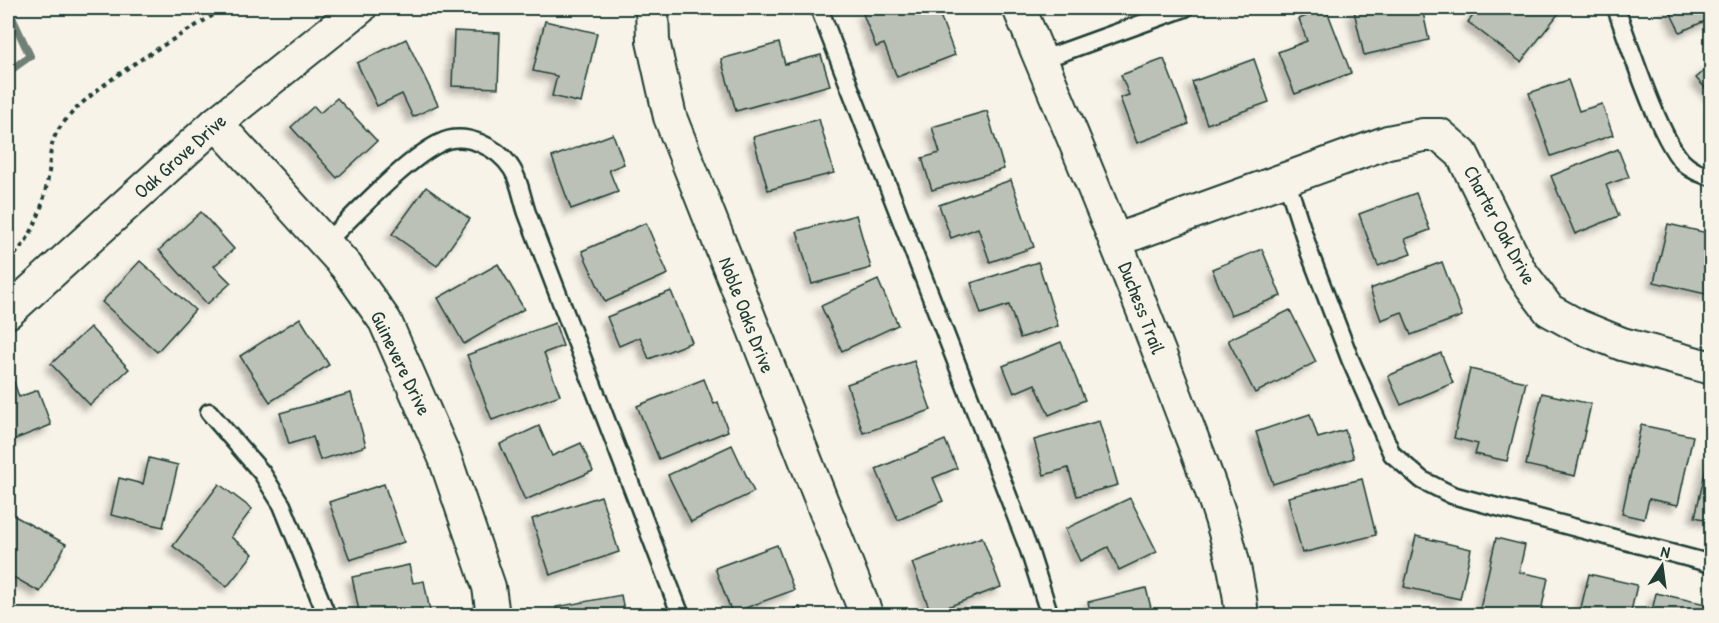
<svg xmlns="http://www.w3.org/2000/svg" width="1719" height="623" font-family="'Patrick Hand',sans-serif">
<defs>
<filter id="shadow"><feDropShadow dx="-5.5" dy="5.5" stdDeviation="3" flood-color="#0004"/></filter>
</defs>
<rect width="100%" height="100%" fill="#f7f3e8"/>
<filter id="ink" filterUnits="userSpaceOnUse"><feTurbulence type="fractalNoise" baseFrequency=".0167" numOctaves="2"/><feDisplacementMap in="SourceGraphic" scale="12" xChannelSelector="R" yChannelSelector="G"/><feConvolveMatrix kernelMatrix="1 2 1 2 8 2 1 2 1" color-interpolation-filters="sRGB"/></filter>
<g filter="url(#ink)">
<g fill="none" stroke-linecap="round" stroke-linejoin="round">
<polyline stroke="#6f8077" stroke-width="8" points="8,9 30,56 8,72"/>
</g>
<g fill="#bbc1b6" stroke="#1f3d34" stroke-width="1.5" filter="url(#shadow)">
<polygon points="879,8 943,8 938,10 955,55 897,77 884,44 876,47 863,14"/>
<polygon points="1326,8 1351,73 1295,94 1278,52 1307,41 1299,19"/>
<polygon points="1371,8 1422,8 1429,40 1364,55 1354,11"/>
<polygon points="1479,8 1561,8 1562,9 1521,62 1468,22"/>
<polygon points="1668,8 1712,8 1712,18 1680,32"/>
<polygon points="545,21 597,33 581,103 552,96 557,76 533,71"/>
<polygon points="454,31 500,33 498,88 452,86"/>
<polygon points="406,39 438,105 413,117 402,94 377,106 357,63"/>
<polygon points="779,43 785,64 821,55 830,85 736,111 721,59"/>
<polygon points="1164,59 1189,124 1137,143 1120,98 1129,95 1121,75"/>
<polygon points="1254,59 1269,102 1207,124 1192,82"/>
<polygon points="1712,64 1712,95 1696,78"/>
<polygon points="1568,80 1579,111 1602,104 1613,135 1551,156 1529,93"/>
<polygon points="337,98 377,141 337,178 291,127 314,106 320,113"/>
<polygon points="987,111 1004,169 932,190 922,158 940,153 932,127"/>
<polygon points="819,119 834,173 768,190 753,137"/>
<polygon points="613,134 624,164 609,170 618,192 571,209 552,157"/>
<polygon points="1618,149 1629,177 1606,185 1619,216 1575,234 1551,176"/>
<polygon points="1011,180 1034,247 990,262 978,228 951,238 939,205"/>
<polygon points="426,187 470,219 437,266 392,234"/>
<polygon points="1416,193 1430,230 1405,239 1411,254 1378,266 1359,214"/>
<polygon points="201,212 234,249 214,266 231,283 207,304 159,250"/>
<polygon points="856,215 871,268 812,284 797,231"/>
<polygon points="646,223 668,274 605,302 582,251"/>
<polygon points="1668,224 1712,234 1710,295 1654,282"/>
<polygon points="1262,249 1281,296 1231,315 1212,269"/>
<polygon points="140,261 195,310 157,352 102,302"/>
<polygon points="1038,262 1058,326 1020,338 1009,305 981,314 971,283"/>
<polygon points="1442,262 1462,316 1411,335 1402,312 1381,320 1370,289"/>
<polygon points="498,264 524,309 464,344 438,298"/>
<polygon points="878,280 898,325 842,351 821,306"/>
<polygon points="671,291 692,342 649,359 640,337 619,346 607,317"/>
<polygon points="1290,310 1316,362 1255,393 1228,340"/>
<polygon points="300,318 329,365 270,402 240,356"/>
<polygon points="555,323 563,346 544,353 560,395 492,420 467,355"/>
<polygon points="90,327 129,369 90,405 51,364"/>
<polygon points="1061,342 1085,400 1049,415 1035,384 1014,393 1003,366"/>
<polygon points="1441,353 1453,383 1401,405 1388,376"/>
<polygon points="914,361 931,410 863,433 847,384"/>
<polygon points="1470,369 1526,382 1507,461 1475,454 1478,444 1454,438"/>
<polygon points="704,379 714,404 718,402 728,431 659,459 637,406"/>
<polygon points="14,382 19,397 38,390 51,425 8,442 8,384"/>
<polygon points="351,393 366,446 320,460 313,437 289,444 280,413"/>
<polygon points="1542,393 1591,404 1575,476 1526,465"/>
<polygon points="1310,414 1318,438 1345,430 1354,458 1273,484 1256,432"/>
<polygon points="1099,421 1118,485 1077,496 1068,468 1044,475 1034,440"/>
<polygon points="1641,425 1693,436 1678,505 1649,499 1644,519 1622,514"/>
<polygon points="539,426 552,456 581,443 593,471 525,500 500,444"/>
<polygon points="945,440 957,468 933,478 943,501 898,520 876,469"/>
<polygon points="732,445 754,492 691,522 668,475"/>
<polygon points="1710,451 1712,451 1712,521 1695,517"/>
<polygon points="149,458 178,465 163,527 111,515 119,478 143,484"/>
<polygon points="1362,479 1376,535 1302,553 1288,497"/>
<polygon points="219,484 252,509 231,537 253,554 227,587 173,546"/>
<polygon points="384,484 404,542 350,560 329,502"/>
<polygon points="601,496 619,552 550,575 532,519"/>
<polygon points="1130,498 1157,552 1119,570 1108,547 1080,561 1065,529"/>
<polygon points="11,514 66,544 40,592 8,574 8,521"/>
<polygon points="1416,536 1471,549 1460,599 1404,587"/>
<polygon points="982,537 1001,587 931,613 912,563"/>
<polygon points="1496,538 1525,545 1519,572 1548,578 1540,616 1509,616 1480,609"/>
<polygon points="777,545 794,590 732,613 715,568"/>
<polygon points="409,565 413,583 424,581 431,616 360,616 352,577"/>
<polygon points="1589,574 1637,585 1630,616 1579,616"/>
<polygon points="1146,588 1153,616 1091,616 1088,602"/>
<polygon points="1656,593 1706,604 1704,616 1651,616"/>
<polygon points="621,595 625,616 557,616 556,607"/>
<polygon points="800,607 803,616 776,616"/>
</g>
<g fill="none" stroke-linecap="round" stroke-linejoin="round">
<g stroke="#1f3d34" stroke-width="21">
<g id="lane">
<polyline points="819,8 1029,550 1050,616"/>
<path d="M1616,8c12,33 46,139 70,157 7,6 17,10 26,12"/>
<polyline points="1041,60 1185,8"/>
<polyline points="1286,179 1310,254 1350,359 1392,454 1422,480 1452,495 1712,564"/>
<path d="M325,243c29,-27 81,-84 115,-100 25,-13 59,5 72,26 8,12 10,30 15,44l154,403"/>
<polyline points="209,412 262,473 282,505 327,616"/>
</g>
</g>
<g stroke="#1f3d34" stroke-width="36">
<g id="street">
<polyline points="652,8 653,41 670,117 867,616"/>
<path d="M1019,8c53,125 105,251 153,378 28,75 62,149 70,230"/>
<polyline points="216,123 346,266 385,321 445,458 489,587 493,616"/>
<polyline points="1117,240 1388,142 1423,135 1440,135 1462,154 1520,271 1549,310 1578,326 1622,344 1712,368"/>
<polyline points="8,312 216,123 360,8"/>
</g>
</g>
<path stroke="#1f3d34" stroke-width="4" stroke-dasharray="4.5 4.5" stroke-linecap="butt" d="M8,261c26,-22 36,-56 41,-89 1,-13 1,-28 8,-40 27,-45 122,-95 168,-124"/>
<use href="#lane" stroke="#f7f3e8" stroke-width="16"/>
<use href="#street" stroke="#f7f3e8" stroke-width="32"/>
</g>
</g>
<g text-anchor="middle" stroke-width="6" stroke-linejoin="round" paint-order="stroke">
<g font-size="20" fill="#1f3d34" stroke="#f7f3e8">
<text transform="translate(180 156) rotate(-42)" y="7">Oak Grove Drive</text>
<text transform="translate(1500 225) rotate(62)" y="7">Charter Oak Drive</text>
<text transform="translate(1142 308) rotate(69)" y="7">Duchess Trail</text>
<text transform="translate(747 315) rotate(69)" y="7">Noble Oaks Drive</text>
<text transform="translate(401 363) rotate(64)" y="7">Guinevere Drive</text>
</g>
</g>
<rect width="1719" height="623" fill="none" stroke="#f7f3e8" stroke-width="30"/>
<rect x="15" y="15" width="1689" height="593" fill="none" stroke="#1f3d34" stroke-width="2" filter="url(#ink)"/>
<g transform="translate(1662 566) rotate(13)" stroke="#f7f3e8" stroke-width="4.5" paint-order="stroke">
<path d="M0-4.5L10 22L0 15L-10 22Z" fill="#1f3d34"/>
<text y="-9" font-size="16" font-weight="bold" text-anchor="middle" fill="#1f3d34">N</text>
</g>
</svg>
